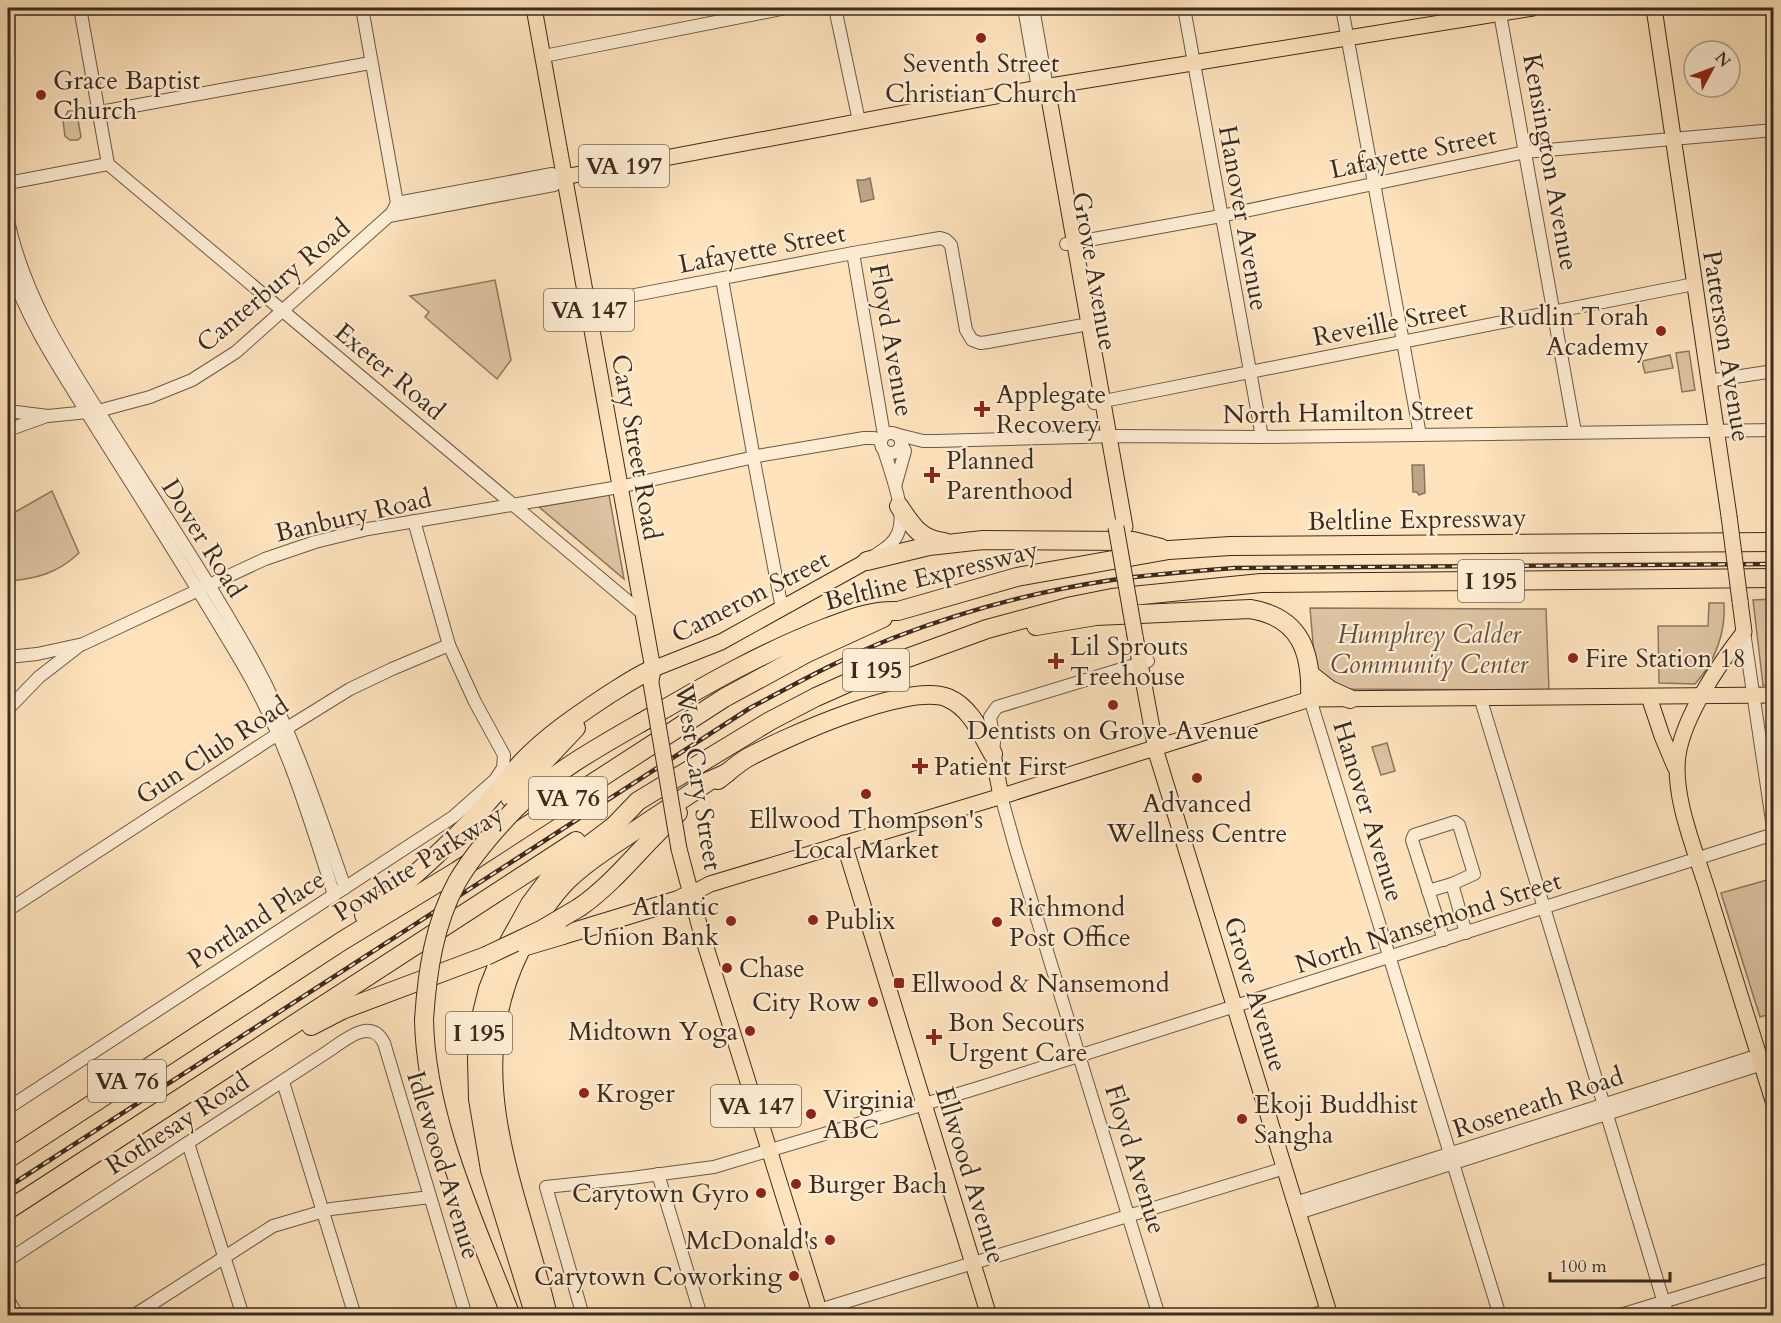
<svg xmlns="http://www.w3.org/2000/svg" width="1781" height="1323" font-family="Cardo,serif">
<rect width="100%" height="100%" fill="#fee3bd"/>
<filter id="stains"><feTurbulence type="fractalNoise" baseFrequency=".00333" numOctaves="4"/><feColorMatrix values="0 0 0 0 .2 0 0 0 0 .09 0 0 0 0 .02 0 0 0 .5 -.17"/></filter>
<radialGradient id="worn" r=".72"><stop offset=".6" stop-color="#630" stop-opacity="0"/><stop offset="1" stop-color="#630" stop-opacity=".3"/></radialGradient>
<g fill="#ddc4a2" stroke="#8c7860" stroke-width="1.5">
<polygon points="68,111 73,111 77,114 81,137 78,140 70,140 65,136 63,121"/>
<polygon points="495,280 511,360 497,379 425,317 429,312 410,296"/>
<polygon points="1689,351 1695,390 1682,392 1676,353"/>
<polygon points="1670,355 1673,368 1645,373 1642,361"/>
<path d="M52,491l27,62c-21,20 -43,26 -71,28v-65z"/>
<polygon points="609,495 624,579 539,507"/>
<polygon points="1773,599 1773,685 1763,685 1753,600"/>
<path d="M1709,603h15c2,29 -9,59 -29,81l-36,-1 -1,-57h50z"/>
<polygon points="1310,608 1546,609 1549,690 1344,689 1332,684 1315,666"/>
<polygon points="1387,743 1395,771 1381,775 1372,747"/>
<polygon points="1767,880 1773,924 1774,1013 1760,1017 1721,893"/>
</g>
<g fill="#bca487" stroke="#88745d" stroke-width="1.5">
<polygon points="870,178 874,199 861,202 857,180 864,180"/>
<polygon points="1412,465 1424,465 1425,493 1419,495 1417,492 1413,492"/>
</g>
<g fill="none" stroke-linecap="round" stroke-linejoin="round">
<g stroke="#6c5946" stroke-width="14">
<g id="minor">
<polyline points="80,8 108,164"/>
<polyline points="362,8 397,203"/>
<polyline points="835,8 859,121"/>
<polyline points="1024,8 1038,88"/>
<polyline points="1033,8 1047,87"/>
<polyline points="1184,8 1262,437"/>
<polyline points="1342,8 1420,435"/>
<polyline points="1499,8 1575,432"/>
<polyline points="544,56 786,8"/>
<polyline points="100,112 370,63"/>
<polyline points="108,164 642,613"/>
<polyline points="8,183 108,164"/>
<polyline points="397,203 552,174 564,177"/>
<polyline points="389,216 554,185 564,177"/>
<path d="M8,221c18,80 58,139 101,207 49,77 100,153 144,232 40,73 65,150 92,228"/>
<polyline points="1066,244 1221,216 1525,152 1774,130"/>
<polyline points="853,253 884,435"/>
<path d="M8,263c22,64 53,107 88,164 49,78 99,156 146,236 43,72 67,153 92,232"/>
<polyline points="722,279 753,453"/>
<polyline points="588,304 853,253 940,238 946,240 951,245 966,330 972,340 980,343 988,342 1089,324"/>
<polyline points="1708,381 1774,371"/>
<polyline points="1094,403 1694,284"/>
<polyline points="8,411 48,416 98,411 150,397 192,380 236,352 392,213 397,203"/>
<polyline points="8,430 44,417"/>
<circle cx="891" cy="443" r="10"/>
<polyline points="895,434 923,441 935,441 1117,436 1262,437 1774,430"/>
<polyline points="757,456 864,438 874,438 881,440"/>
<polyline points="754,461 782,609"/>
<polyline points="896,483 905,451 901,443"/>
<path d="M874,556c9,-6 20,-12 24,-23 9,-21 -8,-62 -14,-83"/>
<polyline points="1744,632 1774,834"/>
<polyline points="8,657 37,654 83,644 265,559 315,542 368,529 619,487 750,458"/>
<polyline points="1480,697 1668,1316"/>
<polyline points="1310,699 1500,1316"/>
<polyline points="8,709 39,677 79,646"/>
<polyline points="993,750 994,743 990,717 997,707 1148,661"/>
<polyline points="1001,796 1016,850 1159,1316"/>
<polyline points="1428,891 1452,884"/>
<polyline points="8,910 287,728 350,689 392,669 449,645"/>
<polyline points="1444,940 1412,840 1414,835 1455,822 1459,825 1474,874 1452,884 1466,933"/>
<polyline points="283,1082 355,1316"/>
<polyline points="8,1108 453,817 495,780 503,768 504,755 475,702 449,645 414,521"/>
<polyline points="188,1143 243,1316"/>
<polyline points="658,1174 701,1316"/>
<polyline points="1295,1203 1750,1058 1760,1061"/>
<polyline points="1298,1213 1753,1067 1760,1061 1774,1056"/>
<path d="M8,1260l319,-208c17,-11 43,-36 57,-9l82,273"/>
<polyline points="8,1300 18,1316"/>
<polyline points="819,1310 1285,1168"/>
<polyline points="133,1316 273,1226 331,1209 430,1197"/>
<polyline points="583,1316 546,1187 631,1178 714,1167 978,1088 1774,834"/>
<polyline points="1309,1316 1328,1310"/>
<polyline points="1617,1316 1774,1268"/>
</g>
</g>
<g stroke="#3b2b1f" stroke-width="17">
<g id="major">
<polyline points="534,8 653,669 651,681"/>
<polyline points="1654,8 1729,516"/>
<polyline points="1047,87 1125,527"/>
<polyline points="564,177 1038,88 1533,8"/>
<path d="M1740,601l4,31c-25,32 -60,84 -66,123 -6,42 18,97 30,137 22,71 44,142 66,212"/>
<polyline points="1135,636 1157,755 1330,1316"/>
<polyline points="653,669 721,642 867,561"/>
<polyline points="1649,697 1662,736 1675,767"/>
<polyline points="993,754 1001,796"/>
<polyline points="844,843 989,1316"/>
<polyline points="679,849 700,928 821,1316"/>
<polyline points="691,894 710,884 1012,793 1310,699 1774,695"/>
</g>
</g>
<g stroke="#3b2b1f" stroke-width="20">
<g id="highway">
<path d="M899,506c12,18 21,34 45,36"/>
<polyline points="867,561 929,546 983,540 1133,541 1161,548"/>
<path d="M1036,626l60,-10 154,-7c51,8 62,44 60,90"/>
<polyline points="1311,675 1330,690 1350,699"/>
<path d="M718,780c9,-7 19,-16 29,-22 37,-20 162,-77 201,-60 23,10 33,35 45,56"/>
<polyline points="510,798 576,728"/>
<path d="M514,810c38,-38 88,-65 135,-92 58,-34 116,-67 179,-91 24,-9 44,-17 70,-16l119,-34 152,-27 61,-4 544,-4"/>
<path d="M580,907c37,-26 64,-64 98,-94"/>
<path d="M364,915c39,-28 74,-60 107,-94 18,-19 34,-40 51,-59 25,-26 53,-45 83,-65 16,-10 30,-20 48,-28"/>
<polyline points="563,935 678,900 691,894"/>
<path d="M424,1020c2,101 51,202 87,296"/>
<polyline points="311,1026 342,1010 486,956"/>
<polyline points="8,1159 342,941 457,871 724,698 807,653 883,618"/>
<polyline points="8,1210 576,841"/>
<polyline points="535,1316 490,1170 478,1099 477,1058 480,1021 488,989 501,956 530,904 551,876 565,863 614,826 638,801 770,721 816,697 888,665 987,629 1072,606 1112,598 1261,583 1774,578"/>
<path d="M548,1316c-29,-126 -90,-239 -28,-365 13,-26 28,-51 48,-71 18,-18 41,-32 62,-46 26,-18 53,-35 79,-53l18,-8"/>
</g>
</g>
<use href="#minor" stroke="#feedd4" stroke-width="12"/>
<use href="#major" stroke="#fee3bd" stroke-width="15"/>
<use href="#highway" stroke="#fee3bd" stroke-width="18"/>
<g stroke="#3b2b1f" stroke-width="4.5">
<path id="rail" d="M8,1187l742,-479c47,-25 94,-51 143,-70 70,-27 145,-47 219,-58 41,-6 82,-9 122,-12l540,-4"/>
</g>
<use href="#rail" stroke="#feedd4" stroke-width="2" stroke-dasharray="7" stroke-linecap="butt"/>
<g stroke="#3b2b1f" stroke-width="17" stroke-linecap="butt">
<g id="major-bridge">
<polyline points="1729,516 1740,601"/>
<polyline points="1116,527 1135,636"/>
<polyline points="651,683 679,849"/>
</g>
</g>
<g stroke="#3b2b1f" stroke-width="20" stroke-linecap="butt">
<g id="highway-bridge">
<polyline points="526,946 563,935"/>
<polyline points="486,956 541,930 580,907"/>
<path d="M424,1020c3,-47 10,-96 33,-138 15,-26 36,-50 57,-72"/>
</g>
</g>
<use href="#major-bridge" stroke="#fee3bd" stroke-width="15"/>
<use href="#highway-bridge" stroke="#fee3bd" stroke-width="18"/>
</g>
<g fill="#8f2418" stroke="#feedd4" stroke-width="2">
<circle cx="981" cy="38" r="6"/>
<circle cx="41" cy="95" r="6"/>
<circle cx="1661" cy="331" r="6"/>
<path d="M979 400h6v6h6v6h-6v6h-6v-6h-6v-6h6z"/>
<path d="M929 466h6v6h6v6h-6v6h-6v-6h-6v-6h6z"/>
<circle cx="1573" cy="658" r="6"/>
<path d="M1053 652h6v6h6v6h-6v6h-6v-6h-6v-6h6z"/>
<circle cx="1113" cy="705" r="6"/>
<path d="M917 757h6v6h6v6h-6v6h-6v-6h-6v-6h6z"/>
<circle cx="1197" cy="778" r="6"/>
<circle cx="866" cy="794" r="6"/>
<circle cx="813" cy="920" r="6"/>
<circle cx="731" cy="921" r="6"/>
<circle cx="997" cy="922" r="6"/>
<circle cx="727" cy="968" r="6"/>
<rect x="893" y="977" width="12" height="12" rx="3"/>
<circle cx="873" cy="1002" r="6"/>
<circle cx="750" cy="1031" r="6"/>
<path d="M931 1028h6v6h6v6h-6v6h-6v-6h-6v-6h6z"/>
<circle cx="584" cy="1093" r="6"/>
<circle cx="811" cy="1114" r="6"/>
<circle cx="1242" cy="1119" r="6"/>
<circle cx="796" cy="1184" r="6"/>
<circle cx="761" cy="1193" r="6"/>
<circle cx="830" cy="1240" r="6"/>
<circle cx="794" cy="1276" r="6"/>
</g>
<g text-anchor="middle" stroke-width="4.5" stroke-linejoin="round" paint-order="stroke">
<g fill="#feedd4" stroke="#766555" stroke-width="1.5">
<rect x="579" y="145" width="90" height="42" rx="4.5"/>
<rect x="544" y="289" width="90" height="42" rx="4.5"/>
<rect x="1458" y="560" width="66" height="42" rx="4.5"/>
<rect x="843" y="649" width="66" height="42" rx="4.5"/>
<rect x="529" y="777" width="78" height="42" rx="4.5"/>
<rect x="446" y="1012" width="66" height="42" rx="4.5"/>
<rect x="88" y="1060" width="78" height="42" rx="4.5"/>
<rect x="711" y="1085" width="90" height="42" rx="4.5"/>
</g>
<g font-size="24" font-weight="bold" fill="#3b2b1f">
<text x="624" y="174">VA 197</text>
<text x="589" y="318">VA 147</text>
<text x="1491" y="589">I 195</text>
<text x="876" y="678">I 195</text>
<text x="568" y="806">VA 76</text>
<text x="479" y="1041">I 195</text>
<text x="127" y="1089">VA 76</text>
<text x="756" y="1114">VA 147</text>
</g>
<g font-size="26" fill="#3b2b1f" stroke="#feedd4" text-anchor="start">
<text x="981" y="72" text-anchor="middle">Seventh Street<tspan x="981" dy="30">Christian Church</tspan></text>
<text x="53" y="89">Grace Baptist<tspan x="53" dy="30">Church</tspan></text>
<text x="1649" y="325" text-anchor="end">Rudlin Torah<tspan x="1649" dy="30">Academy</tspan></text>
<text x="996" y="403">Applegate<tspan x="996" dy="30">Recovery</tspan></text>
<text x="946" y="469">Planned<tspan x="946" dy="30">Parenthood</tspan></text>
<text x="1070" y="655">Lil Sprouts<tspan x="1070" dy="30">Treehouse</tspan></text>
<text x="1585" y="667">Fire Station 18</text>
<text x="1113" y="739" text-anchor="middle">Dentists on Grove Avenue</text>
<text x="934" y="775">Patient First</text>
<text x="1197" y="812" text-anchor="middle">Advanced<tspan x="1197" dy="30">Wellness Centre</tspan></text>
<text x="866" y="828" text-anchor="middle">Ellwood Thompson's<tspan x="866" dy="30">Local Market</tspan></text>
<text x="719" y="915" text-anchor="end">Atlantic<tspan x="719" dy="30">Union Bank</tspan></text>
<text x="1009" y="916">Richmond<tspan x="1009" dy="30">Post Office</tspan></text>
<text x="825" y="929">Publix</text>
<text x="739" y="977">Chase</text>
<text x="911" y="992">Ellwood &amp; Nansemond</text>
<text x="861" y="1011" text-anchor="end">City Row</text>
<text x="948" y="1031">Bon Secours<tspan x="948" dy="30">Urgent Care</tspan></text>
<text x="738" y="1040" text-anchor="end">Midtown Yoga</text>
<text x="596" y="1102">Kroger</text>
<text x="823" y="1108">Virginia<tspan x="823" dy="30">ABC</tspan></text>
<text x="1254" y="1113">Ekoji Buddhist<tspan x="1254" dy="30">Sangha</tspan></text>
<text x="808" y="1193">Burger Bach</text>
<text x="749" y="1202" text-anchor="end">Carytown Gyro</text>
<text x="818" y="1249" text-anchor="end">McDonald's</text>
<text x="782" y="1285" text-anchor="end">Carytown Coworking</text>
</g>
<g font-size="26" fill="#3b2b1f" stroke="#feedd4">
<text transform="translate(1413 152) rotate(-12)" y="9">Lafayette Street</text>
<text transform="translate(1551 162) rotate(80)" y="9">Kensington Avenue</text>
<text transform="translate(1244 218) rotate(80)" y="9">Hanover Avenue</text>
<text transform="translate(762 248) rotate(-11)" y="9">Lafayette Street</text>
<text transform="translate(1095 271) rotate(80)" y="9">Grove Avenue</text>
<text transform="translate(273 285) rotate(-40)" y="9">Canterbury Road</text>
<text transform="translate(1390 322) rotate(-11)" y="9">Reveille Street</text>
<text transform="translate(892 340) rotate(80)" y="9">Floyd Avenue</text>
<text transform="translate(1727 346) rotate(81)" y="9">Patterson Avenue</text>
<text transform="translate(390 371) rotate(40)" y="9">Exeter Road</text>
<text transform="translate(1348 412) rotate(-1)" y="9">North Hamilton Street</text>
<text transform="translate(637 447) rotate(80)" y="9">Cary Street Road</text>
<text transform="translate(353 515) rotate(-13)" y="9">Banbury Road</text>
<text transform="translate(1417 519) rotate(-1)" y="9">Beltline Expressway</text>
<text transform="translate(204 538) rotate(58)" y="9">Dover Road</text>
<text transform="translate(931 575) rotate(-14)" y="9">Beltline Expressway</text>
<text transform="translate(750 596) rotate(-27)" y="9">Cameron Street</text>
<text transform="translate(212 750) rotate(-33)" y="9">Gun Club Road</text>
<text transform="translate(699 777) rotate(81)" y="9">West Cary Street</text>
<text transform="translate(1369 811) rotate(73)" y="9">Hanover Avenue</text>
<text transform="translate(418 863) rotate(-32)" y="9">Powhite Parkway</text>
<text transform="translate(256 919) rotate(-33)" y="9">Portland Place</text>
<text transform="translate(1428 922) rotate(-18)" y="9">North Nansemond Street</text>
<text transform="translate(1256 994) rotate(73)" y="9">Grove Avenue</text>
<text transform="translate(1538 1102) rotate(-18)" y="9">Roseneath Road</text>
<text transform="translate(177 1123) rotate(-33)" y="9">Rothesay Road</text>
<text transform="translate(1136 1159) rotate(73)" y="9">Floyd Avenue</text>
<text transform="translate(444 1165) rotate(73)" y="9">Idlewood Avenue</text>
<text transform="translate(971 1175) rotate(73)" y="9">Ellwood Avenue</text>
</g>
<g font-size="26" font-style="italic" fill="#645140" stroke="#feedd4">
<text x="1429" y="643">Humphrey Calder<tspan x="1429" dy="30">Community Center</tspan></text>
</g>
</g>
<rect width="1781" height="1323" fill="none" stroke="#fee3bd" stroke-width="30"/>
<rect x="9" y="9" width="1763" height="1305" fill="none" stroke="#3b2b1f" stroke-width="3"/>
<rect x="15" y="15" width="1751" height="1293" fill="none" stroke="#3b2b1f" stroke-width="1.5"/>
<g transform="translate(1712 69) rotate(49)"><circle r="28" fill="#feedd4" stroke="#b09f8c" stroke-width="1.5"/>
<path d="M0-4.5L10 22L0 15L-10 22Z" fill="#8f2418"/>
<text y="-9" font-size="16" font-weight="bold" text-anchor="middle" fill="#3b2b1f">N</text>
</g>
<path d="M1550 1272v9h120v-9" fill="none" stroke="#3b2b1f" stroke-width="3"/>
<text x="1559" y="1272" font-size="18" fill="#3b2b1f" stroke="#feedd4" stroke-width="4.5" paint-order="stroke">100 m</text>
<rect width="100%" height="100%" filter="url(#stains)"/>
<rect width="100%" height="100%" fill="url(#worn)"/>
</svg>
